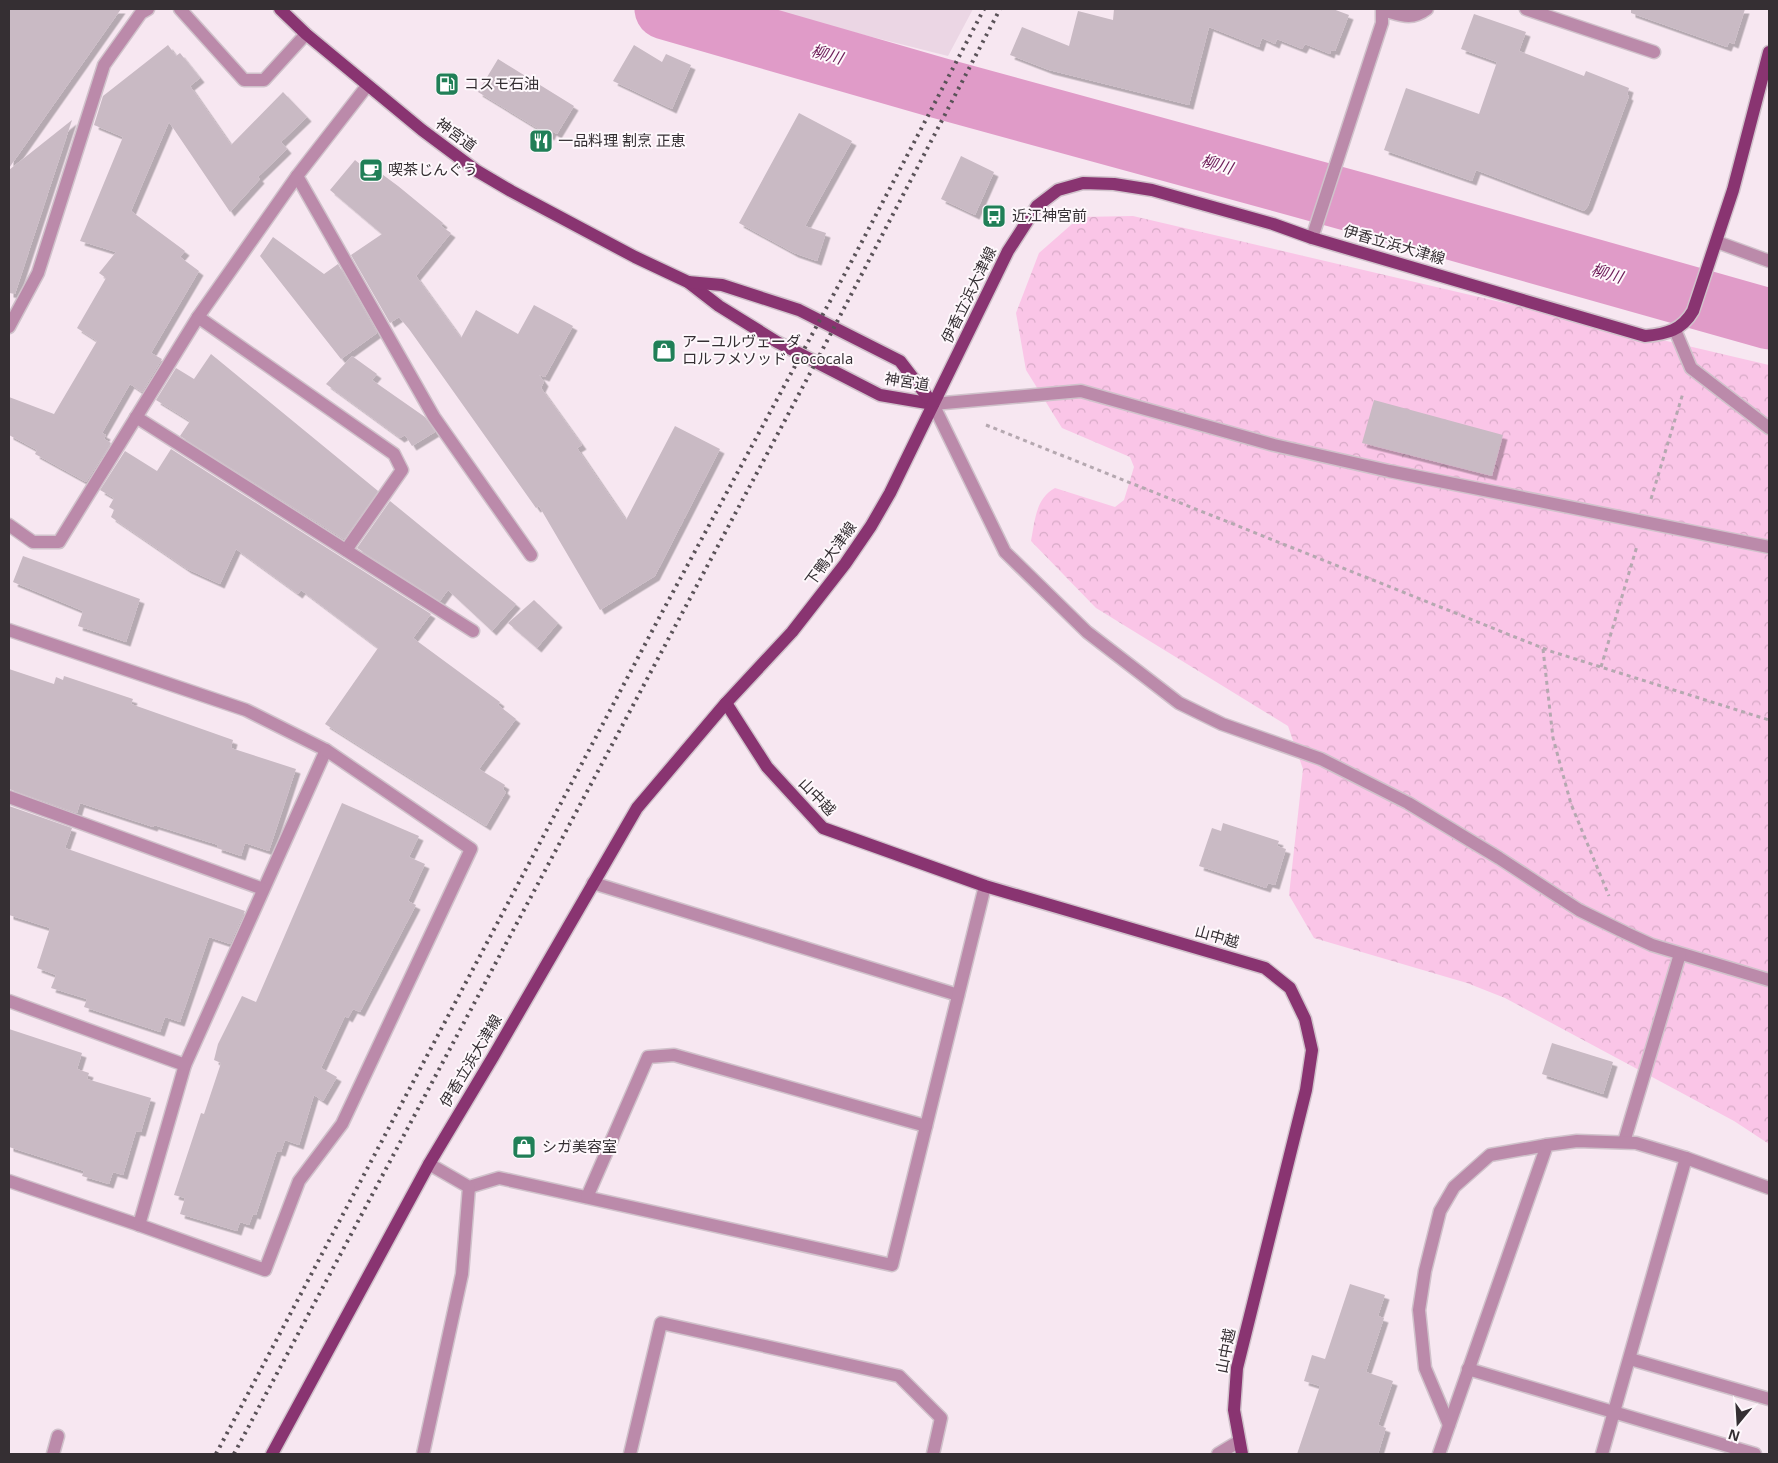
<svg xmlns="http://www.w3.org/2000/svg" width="1778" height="1463" font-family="'Open Sans','Noto Sans JP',sans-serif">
<defs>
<pattern id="forest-crowns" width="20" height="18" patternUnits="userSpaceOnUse" patternTransform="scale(1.25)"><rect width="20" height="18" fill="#fac5e7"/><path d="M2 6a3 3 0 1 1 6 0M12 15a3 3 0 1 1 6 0" fill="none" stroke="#d7aac7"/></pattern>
<filter id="shadow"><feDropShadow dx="4.5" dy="4.5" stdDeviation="0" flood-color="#0004"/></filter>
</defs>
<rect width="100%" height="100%" fill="#f7e7f1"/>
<polygon fill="#ebd6e4" points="761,9 973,9 948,56"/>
<path fill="url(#forest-crowns)" d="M1133,216l636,149v779l-35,-23 -229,-123 -38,-15 -153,-45 -25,-43 14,-126 -15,-43 -192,-118 -65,-67c4,-21 5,-43 24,-53l60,19 9,-7 10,-33 -4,-10 -68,-29 -36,-58 -10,-57 23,-60 41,-36z"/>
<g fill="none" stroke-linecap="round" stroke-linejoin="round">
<polyline stroke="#e09bc8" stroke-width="61" points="665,9 939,88 1366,205 1769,319"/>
</g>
<g fill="#c9bac4" filter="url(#shadow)">
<polygon points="9,9 121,9 9,168"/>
<polygon points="1114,9 1333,9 1349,15 1335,51 1331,50 1330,54 1305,44 1302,49 1277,39 1275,44 1262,38 1259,47 1209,27 1189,105 1049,70 1010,55 1022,27 1069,46 1078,11 1113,20"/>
<polygon points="1631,9 1745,9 1734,44 1729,42 1727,47 1631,13"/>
<polygon points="1474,14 1526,32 1519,51 1584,76 1586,71 1629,88 1627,95 1629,96 1588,206 1584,211 1476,170 1472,181 1384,150 1406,88 1479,114 1497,62 1461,49"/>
<polygon points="168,45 176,56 180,53 200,78 190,86 231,145 283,92 307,117 281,142 287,149 258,177 260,179 230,212 169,122 131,211 185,251 180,257 199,271 151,353 162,359 142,392 130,384 102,433 106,435 104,439 111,443 86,482 35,454 37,450 9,435 9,397 54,414 97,341 77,328 106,278 99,273 116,252 80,241 123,137 94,125 103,96"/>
<polygon points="634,45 662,62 666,54 691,65 672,109 613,81"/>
<polygon points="498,59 574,106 557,134 552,131 550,136 478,92"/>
<polygon points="799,113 852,141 805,226 826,233 817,261 794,253 739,223"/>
<polygon points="72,120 15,294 9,293 9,170"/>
<polygon points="961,156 994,172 975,215 941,199"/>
<polygon points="355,160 372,174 375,169 398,186 443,223 441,226 451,233 416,276 461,338 476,310 518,334 534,305 573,326 545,377 539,375 544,382 541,388 582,445 577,448 626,520 675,426 720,449 655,576 600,610 539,506 536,508 409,329 399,317 390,323 351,255 382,234 330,190"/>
<polygon points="273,237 324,274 338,264 377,333 341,359 260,256"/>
<polygon points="211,354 378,491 344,539 180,436 190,421 156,400 176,368 194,379"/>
<polygon points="352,356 377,374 372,380 425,417 435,432 412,446 405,435 400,438 326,384"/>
<polygon points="1374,400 1503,435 1492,476 1362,443"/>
<polygon points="171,449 431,614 413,638 500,702 498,705 516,719 479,769 505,785 503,789 506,792 486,826 325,724 378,648 301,590 298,594 236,549 220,584 187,569 111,517 114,510 109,507 114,498 100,490 125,451 157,471"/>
<polygon points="390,501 516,604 492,631 448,590 440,601 357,548"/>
<polygon points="23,556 140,599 126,642 78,626 83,611 13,582"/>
<polygon points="534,600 558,623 537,648 508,623"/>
<polygon points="9,669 54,684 56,677 63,680 64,676 133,699 131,704 233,740 231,748 296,769 269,851 245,843 241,856 217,848 218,845 154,825 153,827 80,803 77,813 9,789"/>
<polygon points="342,803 419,836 409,857 425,864 408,901 416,905 360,1012 353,1009 348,1018 345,1016 321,1068 337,1077 323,1101 314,1095 299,1145 285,1140 281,1152 277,1151 256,1215 253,1214 249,1225 240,1222 237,1231 180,1214 185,1198 174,1195 201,1113 204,1114 221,1063 214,1060 218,1044 242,996 256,1002"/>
<polygon points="9,806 72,828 65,848 245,911 230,944 209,937 180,1022 165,1017 160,1032 84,1007 87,999 51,988 56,975 37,968 50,928 9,915"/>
<polygon points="1223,823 1279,841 1277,846 1286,849 1275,885 1268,883 1266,888 1199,866 1212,828 1221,831"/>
<polygon points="9,1029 82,1053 77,1069 89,1073 87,1079 151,1098 141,1132 136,1131 123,1175 113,1172 109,1184 82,1176 84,1171 9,1147"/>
<polygon points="1552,1043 1613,1062 1603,1094 1542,1074"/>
<polygon points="1350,1284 1385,1295 1378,1316 1384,1318 1366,1372 1393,1381 1378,1425 1386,1428 1378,1454 1297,1454 1320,1386 1304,1381 1312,1355 1325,1359"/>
</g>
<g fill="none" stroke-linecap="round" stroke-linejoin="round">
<g stroke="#d0c2cb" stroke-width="15">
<g id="minor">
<polyline points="180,9 244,80 264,80 306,34"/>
<polyline points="1526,9 1654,52"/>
<path d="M1383,10c18,5 28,11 44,-1"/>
<polyline points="297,176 434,417 531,555"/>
<polyline points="1312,238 1382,23 1382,9"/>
<polyline points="1717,242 1769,261"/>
<polyline points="198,317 394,454 402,470 346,550"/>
<polyline points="9,327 38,273 104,65 141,13 148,9"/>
<polyline points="1675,330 1691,368 1769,428"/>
<polyline points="136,417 473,631"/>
<polyline points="9,525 33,542 59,542 198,317 297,176 367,86"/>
<polyline points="1769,547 1389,471 1274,445 1081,391 933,404 1005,552 1087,632 1179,703 1222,724 1321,759 1408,803 1499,858 1579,910 1626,933 1652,945 1769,980"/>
<polyline points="9,630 246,710 326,750 185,1065 139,1225 9,1181"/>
<polyline points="9,797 263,889"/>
<polyline points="593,883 958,995"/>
<polyline points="9,1001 185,1065"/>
<polyline points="1624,1142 1680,954"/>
<polyline points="429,1164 469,1187 499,1178 892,1265 985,886"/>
<polyline points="587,1197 648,1057 674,1055 926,1126"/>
<polyline points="139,1225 265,1270 299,1181 342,1124 471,849 326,750"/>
<polyline points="1630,1359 1769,1399"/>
<polyline points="1468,1369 1755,1454"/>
<polyline points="1449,1425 1425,1368 1419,1310 1425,1271 1440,1211 1454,1187 1490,1155 1547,1145"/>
<polyline points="53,1454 58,1436"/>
<polyline points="423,1454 462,1274 469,1187"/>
<polyline points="630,1454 661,1323 899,1376 941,1418 933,1454"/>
<polyline points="1218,1454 1238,1442"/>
<polyline points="1439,1454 1547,1145 1577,1141 1636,1143 1686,1158 1769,1188"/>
<polyline points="1602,1454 1686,1158"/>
</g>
</g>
<g stroke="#d0c2cb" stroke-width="15">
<g id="major">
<polyline points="280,9 306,34 422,130 477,171 511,191 635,257 688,282 719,306 777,342 880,395 933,404"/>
<polyline points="688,282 722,285 799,310 900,361 933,404"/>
<polyline points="726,703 767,767 823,828 985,886 1265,968 1290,988 1305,1019 1312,1050 1306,1090 1237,1368 1234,1410 1242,1454"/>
<path d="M272,1454l157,-290 64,-107 144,-249 89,-105 66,-71 53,-68 26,-38 19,-33 118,-242 29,-45 21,-16 25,-7 31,1 38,6 121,34 39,14 333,98c22,-2 37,-6 48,-25l40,-121 36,-138"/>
</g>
</g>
<g stroke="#b5a8b0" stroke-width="3" stroke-dasharray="4 4" stroke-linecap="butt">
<polyline points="986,425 1550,651 1769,720"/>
<polyline points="1651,499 1683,393"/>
<polyline points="1543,649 1553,738 1571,804 1609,896"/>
<polyline points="1601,667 1637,546"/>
</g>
<use href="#minor" stroke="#bb8aaa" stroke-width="12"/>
<use href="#major" stroke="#893471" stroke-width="12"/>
<g stroke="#5a5258" stroke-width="4" stroke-dasharray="2.5 5" stroke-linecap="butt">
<polyline points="216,1454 659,618 856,253 984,9"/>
<polyline points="234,1454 816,362 1000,9"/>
</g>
</g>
<defs>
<g id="fuel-square" transform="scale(1.25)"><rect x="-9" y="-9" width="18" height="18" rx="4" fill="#207f57" stroke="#fef8fc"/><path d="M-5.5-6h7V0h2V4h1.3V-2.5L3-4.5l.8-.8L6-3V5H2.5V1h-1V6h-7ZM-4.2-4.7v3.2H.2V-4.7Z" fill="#fff"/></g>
<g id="restaurant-square" transform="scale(1.25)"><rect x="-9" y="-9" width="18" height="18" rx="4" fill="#207f57" stroke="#fef8fc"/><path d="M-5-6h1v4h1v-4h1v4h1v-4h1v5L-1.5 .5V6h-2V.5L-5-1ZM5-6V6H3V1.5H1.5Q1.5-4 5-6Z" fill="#fff"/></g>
<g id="cafe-square" transform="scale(1.25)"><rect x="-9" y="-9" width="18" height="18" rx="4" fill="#207f57" stroke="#fef8fc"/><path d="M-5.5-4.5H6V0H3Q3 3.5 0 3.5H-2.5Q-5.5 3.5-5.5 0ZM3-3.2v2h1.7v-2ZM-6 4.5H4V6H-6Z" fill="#fff"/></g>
<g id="bus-square" transform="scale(1.25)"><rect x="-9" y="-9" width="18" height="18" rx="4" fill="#207f57" stroke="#fef8fc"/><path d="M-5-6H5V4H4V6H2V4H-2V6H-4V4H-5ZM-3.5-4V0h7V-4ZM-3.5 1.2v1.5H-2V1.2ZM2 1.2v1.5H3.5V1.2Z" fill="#fff"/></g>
<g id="shop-square" transform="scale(1.25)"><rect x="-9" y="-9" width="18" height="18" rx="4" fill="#207f57" stroke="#fef8fc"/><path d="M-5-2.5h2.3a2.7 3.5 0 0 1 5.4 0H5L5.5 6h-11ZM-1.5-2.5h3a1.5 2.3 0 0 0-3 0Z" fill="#fff"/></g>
</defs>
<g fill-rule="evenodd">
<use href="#fuel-square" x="447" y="84"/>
<use href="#restaurant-square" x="541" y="141"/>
<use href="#cafe-square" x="371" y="170"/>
<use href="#bus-square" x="994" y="216"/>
<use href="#shop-square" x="664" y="351"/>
<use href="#shop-square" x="524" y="1147"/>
</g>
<g text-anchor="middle" stroke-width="4" stroke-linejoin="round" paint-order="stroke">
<g font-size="15" fill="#352f33" stroke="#fef8fc" text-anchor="start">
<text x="464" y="89">コスモ石油</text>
<text x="558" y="146">一品料理 割烹 正恵</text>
<text x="388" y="175">喫茶じんぐう</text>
<text x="1012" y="221">近江神宮前</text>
<text x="682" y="347">アーユルヴェーダ<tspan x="682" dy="17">ロルフメソッド Cococala</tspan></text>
<text x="542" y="1152">シガ美容室</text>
</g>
<g font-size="15" fill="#352f33" stroke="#fef8fc">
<text transform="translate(456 135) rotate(36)" y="5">神宮道</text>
<text transform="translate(1394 245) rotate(16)" y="5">伊香立浜大津線</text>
<text transform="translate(969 295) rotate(-64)" y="5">伊香立浜大津線</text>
<text transform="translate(907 382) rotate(9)" y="5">神宮道</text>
<text transform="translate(831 554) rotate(-54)" y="5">下鴨大津線</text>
<text transform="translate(817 797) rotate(46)" y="5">山中越</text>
<text transform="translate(1217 937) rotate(16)" y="5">山中越</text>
<text transform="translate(471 1061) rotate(-59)" y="5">伊香立浜大津線</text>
<text transform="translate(1226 1351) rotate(-79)" y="5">山中越</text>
</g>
<g font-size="16" font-style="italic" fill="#6d1c58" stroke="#fef8fc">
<text transform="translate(827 54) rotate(16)" y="6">柳川</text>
<text transform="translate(1217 164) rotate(16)" y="6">柳川</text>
<text transform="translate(1607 273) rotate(16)" y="6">柳川</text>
</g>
</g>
<rect width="1778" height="1463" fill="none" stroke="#352f33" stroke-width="20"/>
<g transform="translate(1738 1423) rotate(198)" stroke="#fef8fc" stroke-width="4" paint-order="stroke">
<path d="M0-4L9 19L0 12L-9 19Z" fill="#352f33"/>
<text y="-8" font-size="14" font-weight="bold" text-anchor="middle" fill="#352f33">N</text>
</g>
</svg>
